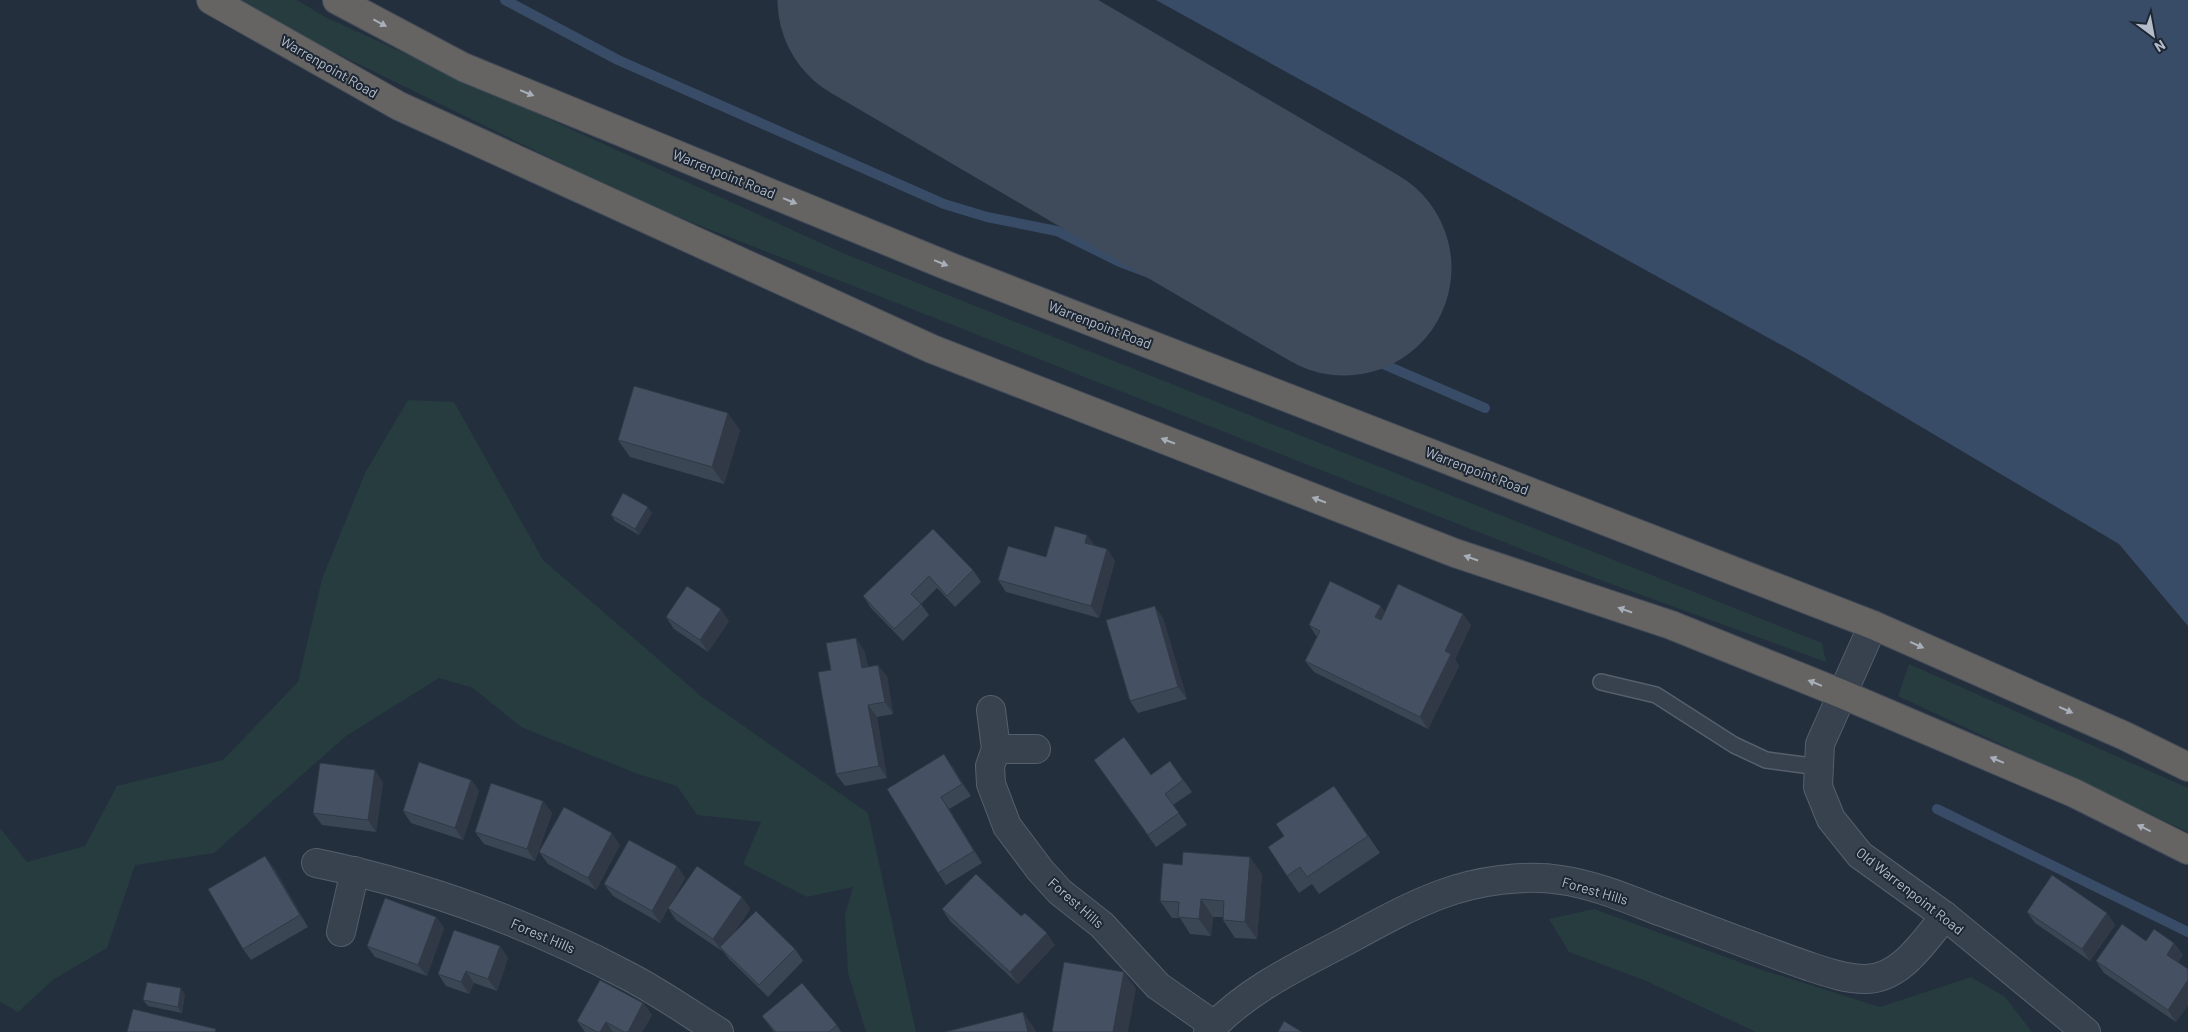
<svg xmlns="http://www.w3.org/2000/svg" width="2188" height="1032" font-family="Barlow,sans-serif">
<rect width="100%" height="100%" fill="#242f3e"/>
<g fill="#263c3f">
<polygon points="240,0 297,0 325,17 845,254 1822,643 1826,662 1603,581 640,202 281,26"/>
<polygon points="408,400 454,402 543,560 702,697 868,813 916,1032 866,1032 848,973 845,915 853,887 807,897 743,864 761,822 697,815 677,786 638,774 521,727 473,688 439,678 346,736 214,853 135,865 107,948 54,979 18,1012 0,1002 0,828 27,862 85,846 117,786 223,760 298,682 322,579 365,473"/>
<polygon points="1909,664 2188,788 2188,832 1898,696"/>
<polygon points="1594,909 1750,966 1880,1007 1971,977 2005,997 2032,1032 1756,1032 1644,980 1569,952 1549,919"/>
</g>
<polygon fill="#394c67" points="1156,0 2188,0 2188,626 2119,544 1805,358"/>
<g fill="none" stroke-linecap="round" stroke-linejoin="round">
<g stroke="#394c67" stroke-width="10">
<polyline points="505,0 618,60 944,204 987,217 1057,231 1120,262 1318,336 1485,408"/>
<polyline points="1937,809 2188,932"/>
</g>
<polyline stroke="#3f4a5a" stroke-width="215" points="885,0 1344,268"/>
<g stroke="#565f6c" stroke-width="18">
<polyline id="service" points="1601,682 1656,695 1734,745 1766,760 1819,767"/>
</g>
<g stroke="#565f6c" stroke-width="30">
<g id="minor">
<polyline points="991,710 996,749 990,766 991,784 1007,826 1040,870 1060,892 1102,925 1158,986 1214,1025"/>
<polyline points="996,749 1036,749"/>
<path d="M316,863c109,22 214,61 312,113 31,16 61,37 91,56"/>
<polyline points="341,932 355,871"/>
<path d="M1208,1032c37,-41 90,-66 138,-91 31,-17 63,-35 96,-47 35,-13 82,-20 119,-14 35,5 69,20 101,32 49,18 97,37 146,54 18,6 38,13 57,13 36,0 59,-38 80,-63"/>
</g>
</g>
<g stroke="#565f6c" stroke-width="30">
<polyline id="tertiary" points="1873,625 1820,744 1818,787 1831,819 1860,855 1945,916 2086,1032"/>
</g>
<g stroke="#434c59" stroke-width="30">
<g id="trunk">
<polyline points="211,0 399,106 932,349 1455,553 1671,625 1842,694 2074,793 2188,850"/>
<polyline points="337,0 463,67 948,266 1873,625 2125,736 2188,767"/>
</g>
</g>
<use href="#service" stroke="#38414e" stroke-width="15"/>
<use href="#minor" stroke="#38414e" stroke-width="28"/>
<use href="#tertiary" stroke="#38414e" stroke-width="28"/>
<use href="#trunk" stroke="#656462" stroke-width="28"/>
</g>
<g fill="#3b4654">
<polygon points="740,430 724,484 630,457 618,440"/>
<polygon points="652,513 639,535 615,521 611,515"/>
<polygon points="933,529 973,570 981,582 955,607 937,588 921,604 929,615 903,641 871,608 863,596"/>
<polygon points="1095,546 1107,549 1115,561 1099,618 1006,592 998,580 1046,557"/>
<polygon points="1385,612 1471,625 1455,659 1459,666 1428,729 1314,672 1305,661 1317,637 1309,625"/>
<polygon points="666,617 729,621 708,652 674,629"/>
<polygon points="1163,618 1187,699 1138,713 1130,701"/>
<polygon points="864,650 868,667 887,676 893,714 877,717 887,778 845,786 836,774 831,670"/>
<polygon points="1094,760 1151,775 1170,761 1192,792 1173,805 1187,825 1156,847"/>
<polygon points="952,766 971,796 949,809 982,863 946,885 938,873 887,789"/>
<polygon points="471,780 479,791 463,840 411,823 403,811"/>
<polygon points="383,782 376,832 322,825 313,813"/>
<polygon points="543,801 552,813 535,861 484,844 475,832"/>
<polygon points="1346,803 1380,853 1319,894 1312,884 1299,893 1287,876"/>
<polygon points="620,845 596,890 548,864 539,852"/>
<polygon points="677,866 685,878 670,905 742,897 750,909 733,934 795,949 803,961 768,997 729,959 722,950 722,951 676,920 668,908 660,923 613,896 604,884"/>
<polygon points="274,868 308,927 251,960 243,949"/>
<polygon points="1262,874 1257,939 1235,938 1223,920 1223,917 1213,917 1211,936 1190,934 1180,918 1172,918 1160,901"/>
<polygon points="942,909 1021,916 1055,945 1018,984 950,921"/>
<polygon points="2027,912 2107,913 2115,925 2090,961 2035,923"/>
<polygon points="436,917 444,928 427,976 375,957 367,946"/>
<polygon points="2146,941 2174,943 2183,955 2178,962 2188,969 2188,1005 2176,1022 2104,973 2096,961"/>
<polygon points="500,946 508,958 497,991 474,983 469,994 446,986 438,974"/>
<polygon points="185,994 182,1013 148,1006 143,1000"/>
<polygon points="643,1003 652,1015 642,1032 585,1032 577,1021"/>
<polygon points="762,1016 837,1025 841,1032 774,1032"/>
</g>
<g fill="#303945">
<polygon points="728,413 740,430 724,484 712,467"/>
<polygon points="648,507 652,513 639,535 635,529"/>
<polygon points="1087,535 1096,547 1085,543"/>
<polygon points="1107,549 1115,561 1099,618 1091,606"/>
<polygon points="1155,606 1163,618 1187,699 1178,687"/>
<polygon points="1381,606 1389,618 1383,629 1375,617"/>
<polygon points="721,609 729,621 708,652 700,640"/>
<polygon points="1463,614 1471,625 1455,659 1459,666 1428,729 1420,717 1445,651"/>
<polygon points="856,638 864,650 870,679 862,668"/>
<polygon points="878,665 887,676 893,714 885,702"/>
<polygon points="868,705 877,717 887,778 879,766"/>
<polygon points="944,754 952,766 971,796 962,784"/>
<polygon points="375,770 383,782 376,832 368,820"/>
<polygon points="471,780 479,791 463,840 455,828"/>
<polygon points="941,797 949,809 982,863 974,851"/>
<polygon points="543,801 552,813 535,861 527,849"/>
<polygon points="612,833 620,845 596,890 588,878"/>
<polygon points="265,856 274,868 308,927 300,915"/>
<polygon points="1250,857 1262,874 1257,939 1245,922"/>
<polygon points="677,866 685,878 660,923 652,911"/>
<polygon points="742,897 750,909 723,950 720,947 722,950 722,951 713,939"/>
<polygon points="1201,899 1213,917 1211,936 1199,919"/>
<polygon points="2107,913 2115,925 2090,961 2082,949"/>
<polygon points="436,917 444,928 427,976 418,965"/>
<polygon points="1047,933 1055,945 1018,984 1010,972"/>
<polygon points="2174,943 2183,955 2175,967 2167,955"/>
<polygon points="500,946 508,958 497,991 488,979"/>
<polygon points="466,971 474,983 469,994 461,982"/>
<polygon points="1124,972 1136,989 1128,1032 1113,1032"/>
<polygon points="2188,980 2188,1005 2176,1022 2168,1010"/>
<polygon points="181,988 185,994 182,1013 178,1007"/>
<polygon points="643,1003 652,1015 642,1032 628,1032"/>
<polygon points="1023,1012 1035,1029 1036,1032 1028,1032"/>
<polygon points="606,1022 613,1032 600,1032"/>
</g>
<g fill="#455162" stroke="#303945">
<polygon points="634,386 728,413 712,467 618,440"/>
<polygon points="623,493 648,507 635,529 611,515"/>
<polygon points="1055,526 1087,535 1085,543 1107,549 1091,606 998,580 1008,546 1046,557"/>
<polygon points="933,529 973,570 947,596 929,576 911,594 921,604 894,629 863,596"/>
<polygon points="1330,581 1381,606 1375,617 1381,620 1398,584 1463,614 1445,651 1451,654 1420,717 1305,661 1320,631 1309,625"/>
<polygon points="687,586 721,609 700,640 666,617"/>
<polygon points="1155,606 1178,687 1130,701 1106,620"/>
<polygon points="856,638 862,668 878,665 885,702 868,705 879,766 836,774 818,672 831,670 826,643"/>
<polygon points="1124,737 1151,775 1170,761 1183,780 1165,794 1179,813 1148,835 1094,760"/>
<polygon points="944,754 962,784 941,797 974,851 938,873 887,789"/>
<polygon points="419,762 471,780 455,828 403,811"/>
<polygon points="320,763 375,770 368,820 313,813"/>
<polygon points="491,783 543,801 527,849 475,832"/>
<polygon points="1334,786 1368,836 1307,877 1300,867 1287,876 1268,847 1284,836 1276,824"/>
<polygon points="564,807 612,833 588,878 539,852"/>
<polygon points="629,840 677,866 652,911 604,884"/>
<polygon points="1183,852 1250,857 1245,922 1223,920 1224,901 1201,899 1199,919 1178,917 1179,902 1160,901 1163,863 1182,865"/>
<polygon points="265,856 300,915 243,949 208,889"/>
<polygon points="697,866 742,897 713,939 668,908"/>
<polygon points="976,874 1021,916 1025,913 1047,933 1010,972 942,909"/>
<polygon points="2052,875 2107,913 2082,949 2027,912"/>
<polygon points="385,898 436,917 418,965 367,946"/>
<polygon points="756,911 795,949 759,985 720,947"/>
<polygon points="2122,924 2146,941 2154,929 2174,943 2167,955 2188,969 2188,980 2168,1010 2096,961"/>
<polygon points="454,930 500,946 488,979 466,971 461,982 438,974"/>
<polygon points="1064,962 1124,972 1113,1032 1052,1032"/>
<polygon points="600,980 643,1003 628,1032 624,1032 606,1022 600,1032 597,1032 577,1021"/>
<polygon points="147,982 181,988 178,1007 143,1000"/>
<polygon points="802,983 837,1025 829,1032 776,1032 762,1016"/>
<polygon points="133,1009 216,1029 215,1032 127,1032"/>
<polygon points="1023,1012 1028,1032 945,1032"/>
<polygon points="1284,1021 1302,1032 1278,1032"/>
</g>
<defs><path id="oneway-solid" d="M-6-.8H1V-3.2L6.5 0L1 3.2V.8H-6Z" transform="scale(1.25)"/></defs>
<g fill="#a8afba">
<use href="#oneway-solid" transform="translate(380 23) rotate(28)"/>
<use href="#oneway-solid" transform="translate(527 93) rotate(22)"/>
<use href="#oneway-solid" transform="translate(790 201) rotate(22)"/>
<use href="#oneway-solid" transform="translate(941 263) rotate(22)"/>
<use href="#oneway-solid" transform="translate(1168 441) rotate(-159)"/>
<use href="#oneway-solid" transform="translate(1319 500) rotate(-159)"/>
<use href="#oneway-solid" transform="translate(1471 558) rotate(-161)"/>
<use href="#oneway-solid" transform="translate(1625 610) rotate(-161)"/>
<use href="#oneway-solid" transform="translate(1917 645) rotate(24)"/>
<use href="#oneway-solid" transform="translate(1815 683) rotate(-158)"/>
<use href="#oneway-solid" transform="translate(2066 710) rotate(24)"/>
<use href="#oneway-solid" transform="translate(1997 760) rotate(-157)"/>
<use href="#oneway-solid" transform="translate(2144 828) rotate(-154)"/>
</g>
<g text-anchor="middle" stroke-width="4" stroke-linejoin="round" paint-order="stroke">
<g font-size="14" fill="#b4bcc9" stroke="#1d2633">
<text transform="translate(329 67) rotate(30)" y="5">Warrenpoint Road</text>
<text transform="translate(724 174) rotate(22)" y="5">Warrenpoint Road</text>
<text transform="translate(1100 325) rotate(21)" y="5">Warrenpoint Road</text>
<text transform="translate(1477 471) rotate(21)" y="5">Warrenpoint Road</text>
<text transform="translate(1595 891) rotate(16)" y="5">Forest Hills</text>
<text transform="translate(1910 891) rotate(38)" y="5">Old Warrenpoint Road</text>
<text transform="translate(1076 903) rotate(41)" y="5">Forest Hills</text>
<text transform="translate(543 936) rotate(23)" y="5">Forest Hills</text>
</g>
</g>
<g transform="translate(2153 35) rotate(148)" stroke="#1d2633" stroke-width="4" paint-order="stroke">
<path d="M0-4L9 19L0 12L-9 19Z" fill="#b4bcc9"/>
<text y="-8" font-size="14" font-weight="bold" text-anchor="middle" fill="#b4bcc9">N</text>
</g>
</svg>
